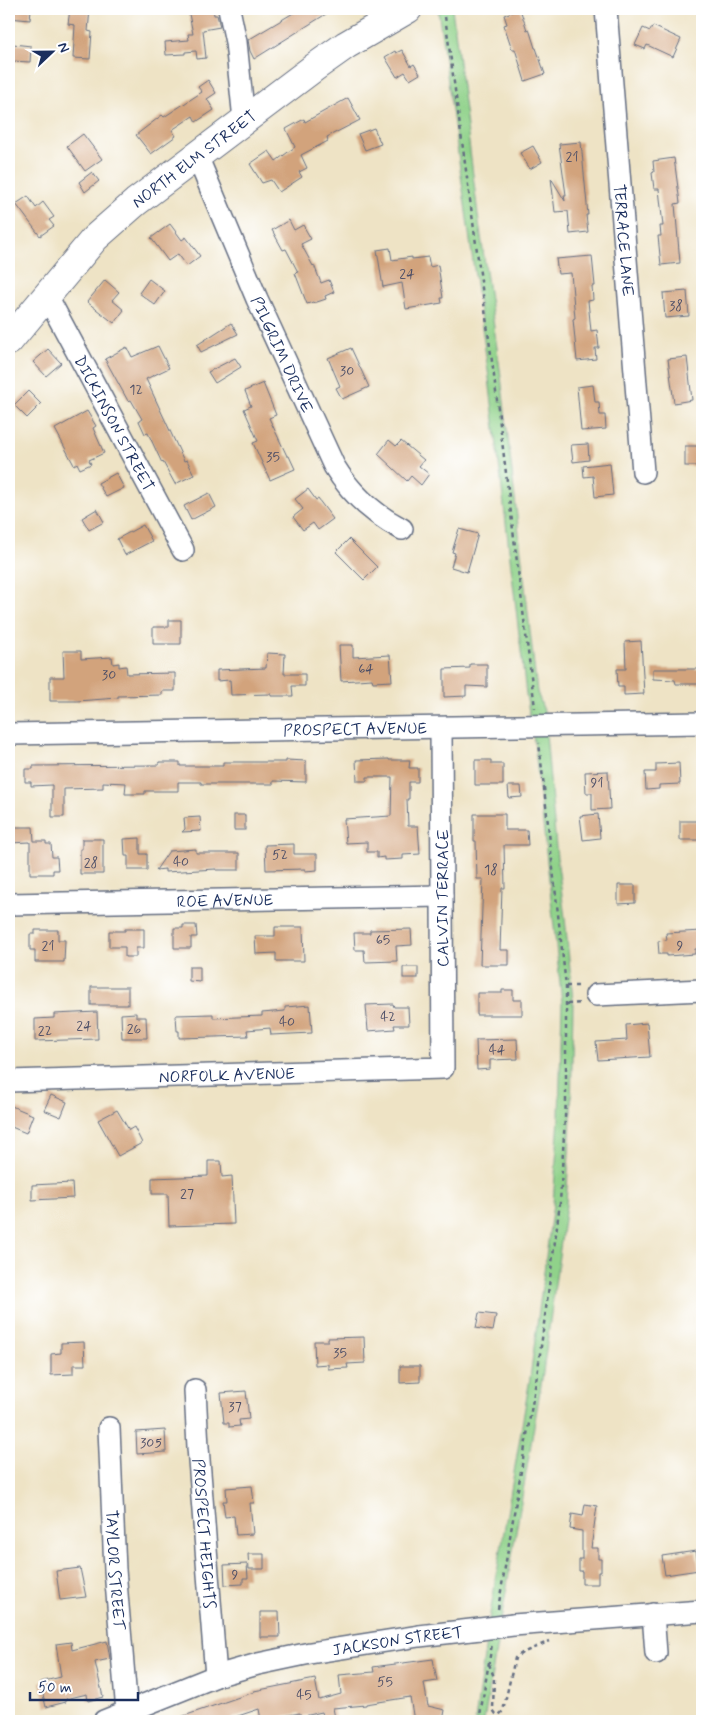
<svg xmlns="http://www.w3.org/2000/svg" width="711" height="1730" font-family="Mynerve,sans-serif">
<rect width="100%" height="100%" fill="#fff"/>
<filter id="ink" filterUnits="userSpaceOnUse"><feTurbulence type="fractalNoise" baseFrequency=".02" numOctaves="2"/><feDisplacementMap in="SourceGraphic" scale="10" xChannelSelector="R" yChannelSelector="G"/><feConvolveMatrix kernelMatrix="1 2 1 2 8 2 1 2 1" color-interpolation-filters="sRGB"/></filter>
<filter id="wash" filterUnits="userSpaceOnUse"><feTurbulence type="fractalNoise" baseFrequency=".0096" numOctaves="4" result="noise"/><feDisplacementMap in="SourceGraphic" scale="20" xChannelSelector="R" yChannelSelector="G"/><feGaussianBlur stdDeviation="1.12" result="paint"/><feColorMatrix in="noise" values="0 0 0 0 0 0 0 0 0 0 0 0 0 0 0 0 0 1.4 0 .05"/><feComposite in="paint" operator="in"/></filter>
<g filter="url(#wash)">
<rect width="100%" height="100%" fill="#eee3c5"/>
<polygon fill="#90d28a" stroke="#568074" points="438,9 452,9 455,30 478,215 501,376 537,692 544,711 557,858 565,918 573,1001 571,1118 566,1205 542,1379 484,1721 475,1721 489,1620 530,1378 553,1204 559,1118 562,1002 535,748 526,694 489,378"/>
<g id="blocks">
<g fill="#d2a37c">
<polygon points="9,9 31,9 30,20 9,18"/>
<polygon points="70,9 90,9 88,31 92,32 90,59 73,58 75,25 68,24"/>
<polygon points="188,9 213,9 214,15 217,15 220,27 203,30 206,58 197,59 196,51 185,52 185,54 166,55 165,42 189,40 188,34 193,34"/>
<polygon points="300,9 334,9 254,59 250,51 248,40"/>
<polygon points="520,9 527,30 529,29 535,48 536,48 545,74 525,81 515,49 512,49 504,25 507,24 504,15"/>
<polygon points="653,26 681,39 673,57 647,45 645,49 635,45 643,28 650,31"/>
<polygon points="13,44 31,46 30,62 12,61"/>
<polygon points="402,50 411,66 414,64 420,74 410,80 405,72 397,77 385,57 395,51 396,53"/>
<polygon points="208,80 216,93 207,99 214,110 196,122 193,116 172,130 176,136 151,154 136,135 162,115 164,117 202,92 198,87"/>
<polygon points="348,98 360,120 327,137 328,141 301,155 307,168 299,172 302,177 279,192 271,180 262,183 250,164 269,151 276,161 295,147 286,129 304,119 305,122"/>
<polygon points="374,128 381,144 365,150 358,134"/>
<polygon points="83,134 102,159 85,171 67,146"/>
<polygon points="581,142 588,215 586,215 588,232 570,234 568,211 555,212 551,178 565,201 564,195 566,195 559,144"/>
<polygon points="533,146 542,162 530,169 520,153"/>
<polygon points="674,158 680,203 675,204 680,263 661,265 658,236 661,236 660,226 663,226 659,189 654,189 652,173 654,172 653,161"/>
<polygon points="92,172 99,181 85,192 79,182"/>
<polygon points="28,196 36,208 43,202 54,217 49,220 54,226 40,236 16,204"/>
<polygon points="289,220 294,230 303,225 311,239 301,244 313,266 314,265 321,283 329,280 334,292 325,296 326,299 314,303 313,302 307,304 295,273 298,272 286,249 283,250 272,230"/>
<polygon points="170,224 182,240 186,237 200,256 187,266 178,254 168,261 151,238"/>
<polygon points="390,248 392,260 412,257 412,259 428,257 430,267 438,265 443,298 441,298 442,303 406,309 402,283 383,287 377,250"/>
<polygon points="592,256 595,286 592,286 593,300 588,301 591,331 597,330 599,348 595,348 596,359 577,361 573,319 575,318 571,273 558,274 556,259"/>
<polygon points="149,279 165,291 155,305 139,293"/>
<polygon points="105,280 119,292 112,300 124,310 114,323 87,302"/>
<polygon points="687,291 689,316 665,318 663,293"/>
<polygon points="231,323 238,334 201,352 197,345"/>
<polygon points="158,346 169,368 146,379 184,461 187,460 194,475 175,484 163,462 162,463 148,433 145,434 139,421 142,419 131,400 128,401 105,359 127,347 132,357"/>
<polygon points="351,348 369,387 342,399 336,388 340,386 328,358"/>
<polygon points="48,349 61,363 46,376 33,362"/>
<polygon points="687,357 692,400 674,403 668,359"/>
<polygon points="235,358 241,367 215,383 208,372"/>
<polygon points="263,383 276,415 269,418 287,456 289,456 295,469 270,480 253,443 258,441 244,409 251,406 245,391"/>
<polygon points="593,385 595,402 599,402 600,415 605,415 606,429 581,431 577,387"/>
<polygon points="28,391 41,404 27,418 14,405"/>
<polygon points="87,411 96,426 93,428 104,453 89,460 91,464 80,469 77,463 74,465 55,429"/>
<polygon points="389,440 396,446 401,441 424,460 419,466 429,474 421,485 411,476 407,481 378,454"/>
<polygon points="588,444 589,460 573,462 571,445"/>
<rect x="685" y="446" width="17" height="20"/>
<polygon points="610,463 613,495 595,497 593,476 584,477 583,466"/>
<polygon points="116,473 124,488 106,497 98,483"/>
<polygon points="308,489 316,500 318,499 333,519 318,530 313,523 303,530 293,517 303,509 295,499"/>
<polygon points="209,493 216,507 191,520 184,506"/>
<polygon points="97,509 104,522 89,530 82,518"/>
<polygon points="143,525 152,541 125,555 117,539"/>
<polygon points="459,529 478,534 467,572 451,567 455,553 452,552"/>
<polygon points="349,539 377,567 364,580 336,552"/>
<polygon points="169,620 181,620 181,644 153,644 153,627 169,627"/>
<polygon points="641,641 644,694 624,695 624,687 618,687 617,669 626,669 625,642"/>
<polygon points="339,645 353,645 353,657 390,655 392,681 373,682 372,679 341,681"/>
<polygon points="63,651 81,651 81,659 112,657 113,664 119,663 119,667 126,666 127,674 175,673 175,691 162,691 162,695 118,696 118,698 77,701 50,701 50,677 64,677"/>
<polygon points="267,653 285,654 284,674 305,674 305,686 292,686 293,696 271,696 271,694 231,695 230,680 217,681 217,670 266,668"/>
<polygon points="470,664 487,664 487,687 466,686 466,696 444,697 444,669 470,668"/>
<polygon points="653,669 700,669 700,684 676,684 675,680 653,679"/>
<polygon points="389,759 389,760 410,760 409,768 418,768 418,782 409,782 409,799 407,799 408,826 418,826 420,854 403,855 403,859 384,860 384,857 377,858 377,852 367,852 367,842 346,843 344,819 391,816 392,777 367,777 367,781 357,781 356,760"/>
<polygon points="286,760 306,761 306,782 273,781 273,784 201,784 201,782 178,782 178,791 145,791 145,794 125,794 126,783 103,782 103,788 64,789 64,817 52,817 52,785 31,786 31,782 25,782 25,769 33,769 33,766 159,765 159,762 180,762 180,766 223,766 223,762 286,762"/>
<polygon points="475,760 491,760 491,764 503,764 503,785 475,785"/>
<polygon points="679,763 680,784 659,785 659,789 646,790 645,772 656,772 656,764"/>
<polygon points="608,771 610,809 592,810 592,793 586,793 585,772"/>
<polygon points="508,786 521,786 522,797 509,798"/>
<polygon points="474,814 505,814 505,830 527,830 528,845 504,845 505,888 502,888 500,950 509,950 509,965 480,965 483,879 477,879 476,841 474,841"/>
<polygon points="598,814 600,838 583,840 580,816"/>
<rect x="234" y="815" width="11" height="15"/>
<polygon points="200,817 201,831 182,832 185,829 184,818"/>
<rect x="680" y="821" width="19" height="19"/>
<polygon points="9,827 33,827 34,841 46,841 46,844 51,844 52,857 57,857 58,870 53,870 53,874 30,874 30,842 9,843"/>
<polygon points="140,838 140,854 147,854 147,870 128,870 128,856 125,856 124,839"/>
<polygon points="82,839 103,839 103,874 80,874 80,849 82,849"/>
<polygon points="294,844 294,854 317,854 317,870 305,871 305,869 266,870 265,845"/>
<polygon points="196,849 196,853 239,853 239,870 216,870 216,869 165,872 165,869 156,870 169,851"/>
<polygon points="618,885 635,885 635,903 618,904"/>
<polygon points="183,925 196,925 197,937 191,937 191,948 174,948 174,928 183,928"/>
<polygon points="275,927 303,927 304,961 276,961 276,953 256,954 255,936 275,936"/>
<polygon points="125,929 144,929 144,948 136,948 136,957 125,957 125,947 109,947 109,931 125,931"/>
<polygon points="411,929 412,945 396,946 397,961 365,962 364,950 355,950 354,933 370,933 370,930"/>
<polygon points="35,930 58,930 58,940 65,940 64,962 35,962 35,950 30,950 30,934 35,934"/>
<polygon points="702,931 702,949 695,949 695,954 667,956 667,954 659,954 658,941 667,940 666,933"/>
<polygon points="189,967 200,967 200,982 189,981"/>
<rect x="403" y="967" width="15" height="11"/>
<rect x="91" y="987" width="37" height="18"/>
<polygon points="502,990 513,990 513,1000 522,1000 522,1015 477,1015 477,993 502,993"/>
<polygon points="393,1004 394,1007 408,1007 409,1025 394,1025 395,1029 368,1031 366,1005"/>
<polygon points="310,1005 312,1033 271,1035 270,1028 247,1030 248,1036 179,1038 179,1031 177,1031 176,1015 213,1014 213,1018 262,1016 262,1013 285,1011 285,1007"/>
<polygon points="97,1012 98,1039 35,1041 35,1019 54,1018 54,1014"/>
<polygon points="136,1013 136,1017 146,1017 147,1038 122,1038 121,1014"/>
<polygon points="647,1023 650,1057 598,1060 596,1042 627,1040 626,1025"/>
<polygon points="517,1039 518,1059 490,1060 490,1069 477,1070 476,1040"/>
<polygon points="51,1095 67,1102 61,1117 44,1110"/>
<polygon points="9,1105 33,1115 26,1133 9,1126"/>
<polygon points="117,1110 129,1130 134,1127 142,1143 118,1156 98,1120"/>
<polygon points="208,1161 221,1161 222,1177 232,1176 234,1224 169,1226 168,1194 152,1194 152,1178 208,1176"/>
<polygon points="72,1183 73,1198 32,1200 32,1185"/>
<polygon points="479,1313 496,1315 493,1331 476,1328"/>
<polygon points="364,1337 365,1363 347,1364 348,1368 328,1369 328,1364 315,1365 314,1341 328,1341 328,1338"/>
<polygon points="84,1342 85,1365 73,1365 73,1374 51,1375 51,1354 61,1353 61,1343"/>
<polygon points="400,1366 420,1366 420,1382 400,1383"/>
<polygon points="246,1391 249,1419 239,1420 240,1426 229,1427 229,1423 224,1423 221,1393"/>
<polygon points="165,1430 166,1452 137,1454 136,1432"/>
<polygon points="252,1486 254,1503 250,1503 253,1534 236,1535 234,1516 225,1517 223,1501 227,1501 226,1488"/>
<polygon points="585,1504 597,1506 591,1548 598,1548 598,1559 601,1559 601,1572 598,1572 598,1584 582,1584 582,1571 579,1571 579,1559 582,1559 582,1531 570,1529 572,1514 583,1516"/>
<polygon points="696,1551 699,1570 665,1575 662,1556"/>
<polygon points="248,1554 264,1554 264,1569 249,1569"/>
<polygon points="247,1564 248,1578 243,1578 243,1584 225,1585 224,1565"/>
<polygon points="80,1568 86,1597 60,1600 56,1571"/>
<polygon points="260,1612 279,1612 280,1637 260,1637"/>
<polygon points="107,1641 110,1659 95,1662 103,1697 88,1701 87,1694 66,1699 66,1702 46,1707 40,1682 61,1677 56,1644 71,1642 72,1650"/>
<polygon points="433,1659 437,1681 424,1683 428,1706 445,1710 443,1721 414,1721 410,1697 366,1704 366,1705 333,1708 335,1718 324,1721 322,1712 300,1717 300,1713 261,1720 259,1709 232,1718 233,1721 175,1721 175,1719 254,1692 254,1691 310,1680 315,1679 319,1700 341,1694 339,1675 374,1672 373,1667"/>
</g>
</g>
</g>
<g filter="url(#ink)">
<use href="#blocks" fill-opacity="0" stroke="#656e82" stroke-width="1"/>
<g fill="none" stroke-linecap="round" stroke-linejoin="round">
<g stroke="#656e82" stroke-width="24">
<g id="minor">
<polyline points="229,9 236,42 244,120"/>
<path id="s1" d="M606,9l37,463"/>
<path id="s2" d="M197,156l60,143 77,167c17,28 39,48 68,63"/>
<path id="s3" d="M47,296l136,254"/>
<path id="s4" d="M9,734l693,-11"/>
<path id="s5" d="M9,904l433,-8"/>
<polyline points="596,995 702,990"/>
<path id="s6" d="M9,1081l434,-13 -2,-340"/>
<path id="s7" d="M195,1390l3,57 18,229"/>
<path id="s8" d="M109,1428l6,142 12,142"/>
<polyline points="653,1614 656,1653"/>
<polyline points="513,1625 702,1611"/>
<path id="s9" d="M104,1721l112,-45 42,-12 52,-11 109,-17 61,-7"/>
</g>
</g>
<g stroke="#656e82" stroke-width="30">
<g id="major">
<path id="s10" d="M9,341l86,-103 41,-36 179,-135 31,-22 62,-36"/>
</g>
</g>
<g stroke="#656e82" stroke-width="2.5" stroke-dasharray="4 4" stroke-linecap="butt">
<polyline points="444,9 494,376 535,708"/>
<polyline points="566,986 582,986"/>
<polyline points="567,1004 581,1003"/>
<polyline points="498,1609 538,1369 560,1203 563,1151 566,1100 566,986 539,743"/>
<polyline points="489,1664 494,1677 493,1710 496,1714 499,1715 503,1711 515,1658 522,1653 550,1641"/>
<polyline points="479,1721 492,1644"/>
</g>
<use href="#minor" stroke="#fff" stroke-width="21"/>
<use href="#major" stroke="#fff" stroke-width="28"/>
<g stroke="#656e82" stroke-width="24" stroke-linecap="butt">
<polyline id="minor-bridge" points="480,1629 513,1625"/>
</g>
<use href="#minor-bridge" stroke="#fff" stroke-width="21"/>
</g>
</g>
<g text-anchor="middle" stroke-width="4" stroke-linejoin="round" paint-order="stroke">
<g font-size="14" fill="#494c66">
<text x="572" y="161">21</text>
<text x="407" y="278">24</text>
<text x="676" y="310">38</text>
<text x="347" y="375">30</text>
<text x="136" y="394">12</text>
<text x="273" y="461">35</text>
<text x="366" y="673">64</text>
<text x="109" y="679">30</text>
<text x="597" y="787">91</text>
<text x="280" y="859">52</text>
<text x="181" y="866">40</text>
<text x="91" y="867">28</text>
<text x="491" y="874">18</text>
<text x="383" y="944">65</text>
<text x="48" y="950">21</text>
<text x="680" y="950">9</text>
<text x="388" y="1021">42</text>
<text x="287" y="1026">40</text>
<text x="84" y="1030">24</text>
<text x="134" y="1033">26</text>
<text x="45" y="1035">22</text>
<text x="497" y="1054">44</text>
<text x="187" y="1198">27</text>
<text x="340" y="1357">35</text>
<text x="235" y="1411">37</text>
<text x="151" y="1447">305</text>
<text x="235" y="1579">9</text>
<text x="385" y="1686">55</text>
<text x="304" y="1699">45</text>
</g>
<g font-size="16" fill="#1b2f5e" stroke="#fff">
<text dy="6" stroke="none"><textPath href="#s10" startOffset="261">NORTH ELM STREET</textPath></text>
<text dy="6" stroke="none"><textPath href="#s1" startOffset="232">TERRACE LANE</textPath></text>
<text dy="6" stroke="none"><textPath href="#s2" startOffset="216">PILGRIM DRIVE</textPath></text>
<text dy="6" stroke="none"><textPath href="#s3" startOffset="144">DICKINSON STREET</textPath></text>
<text dy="6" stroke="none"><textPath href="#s4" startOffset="346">PROSPECT AVENUE</textPath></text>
<text transform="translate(442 898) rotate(-90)" y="6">CALVIN TERRACE</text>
<text dy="6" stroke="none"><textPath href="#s5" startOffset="216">ROE AVENUE</textPath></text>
<text dy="6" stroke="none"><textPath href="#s6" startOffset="218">NORFOLK AVENUE</textPath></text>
<text dy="6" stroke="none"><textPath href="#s7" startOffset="144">PROSPECT HEIGHTS</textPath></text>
<text dy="6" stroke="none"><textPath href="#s8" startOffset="142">TAYLOR STREET</textPath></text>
<text dy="6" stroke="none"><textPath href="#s9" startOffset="306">JACKSON STREET</textPath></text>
</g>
</g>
<rect width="711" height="1730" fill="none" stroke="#fff" stroke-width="30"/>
<g transform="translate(52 52) rotate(68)" stroke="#ffffff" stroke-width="4" paint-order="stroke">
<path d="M0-4L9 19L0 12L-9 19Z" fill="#1b2f5e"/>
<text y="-8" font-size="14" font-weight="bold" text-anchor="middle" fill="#1b2f5e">N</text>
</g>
<path d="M30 1692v8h108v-8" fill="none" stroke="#1b2f5e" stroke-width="2.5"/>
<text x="38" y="1692" font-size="15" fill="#1b2f5e" stroke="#ffffff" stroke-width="4" paint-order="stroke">50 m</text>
</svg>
